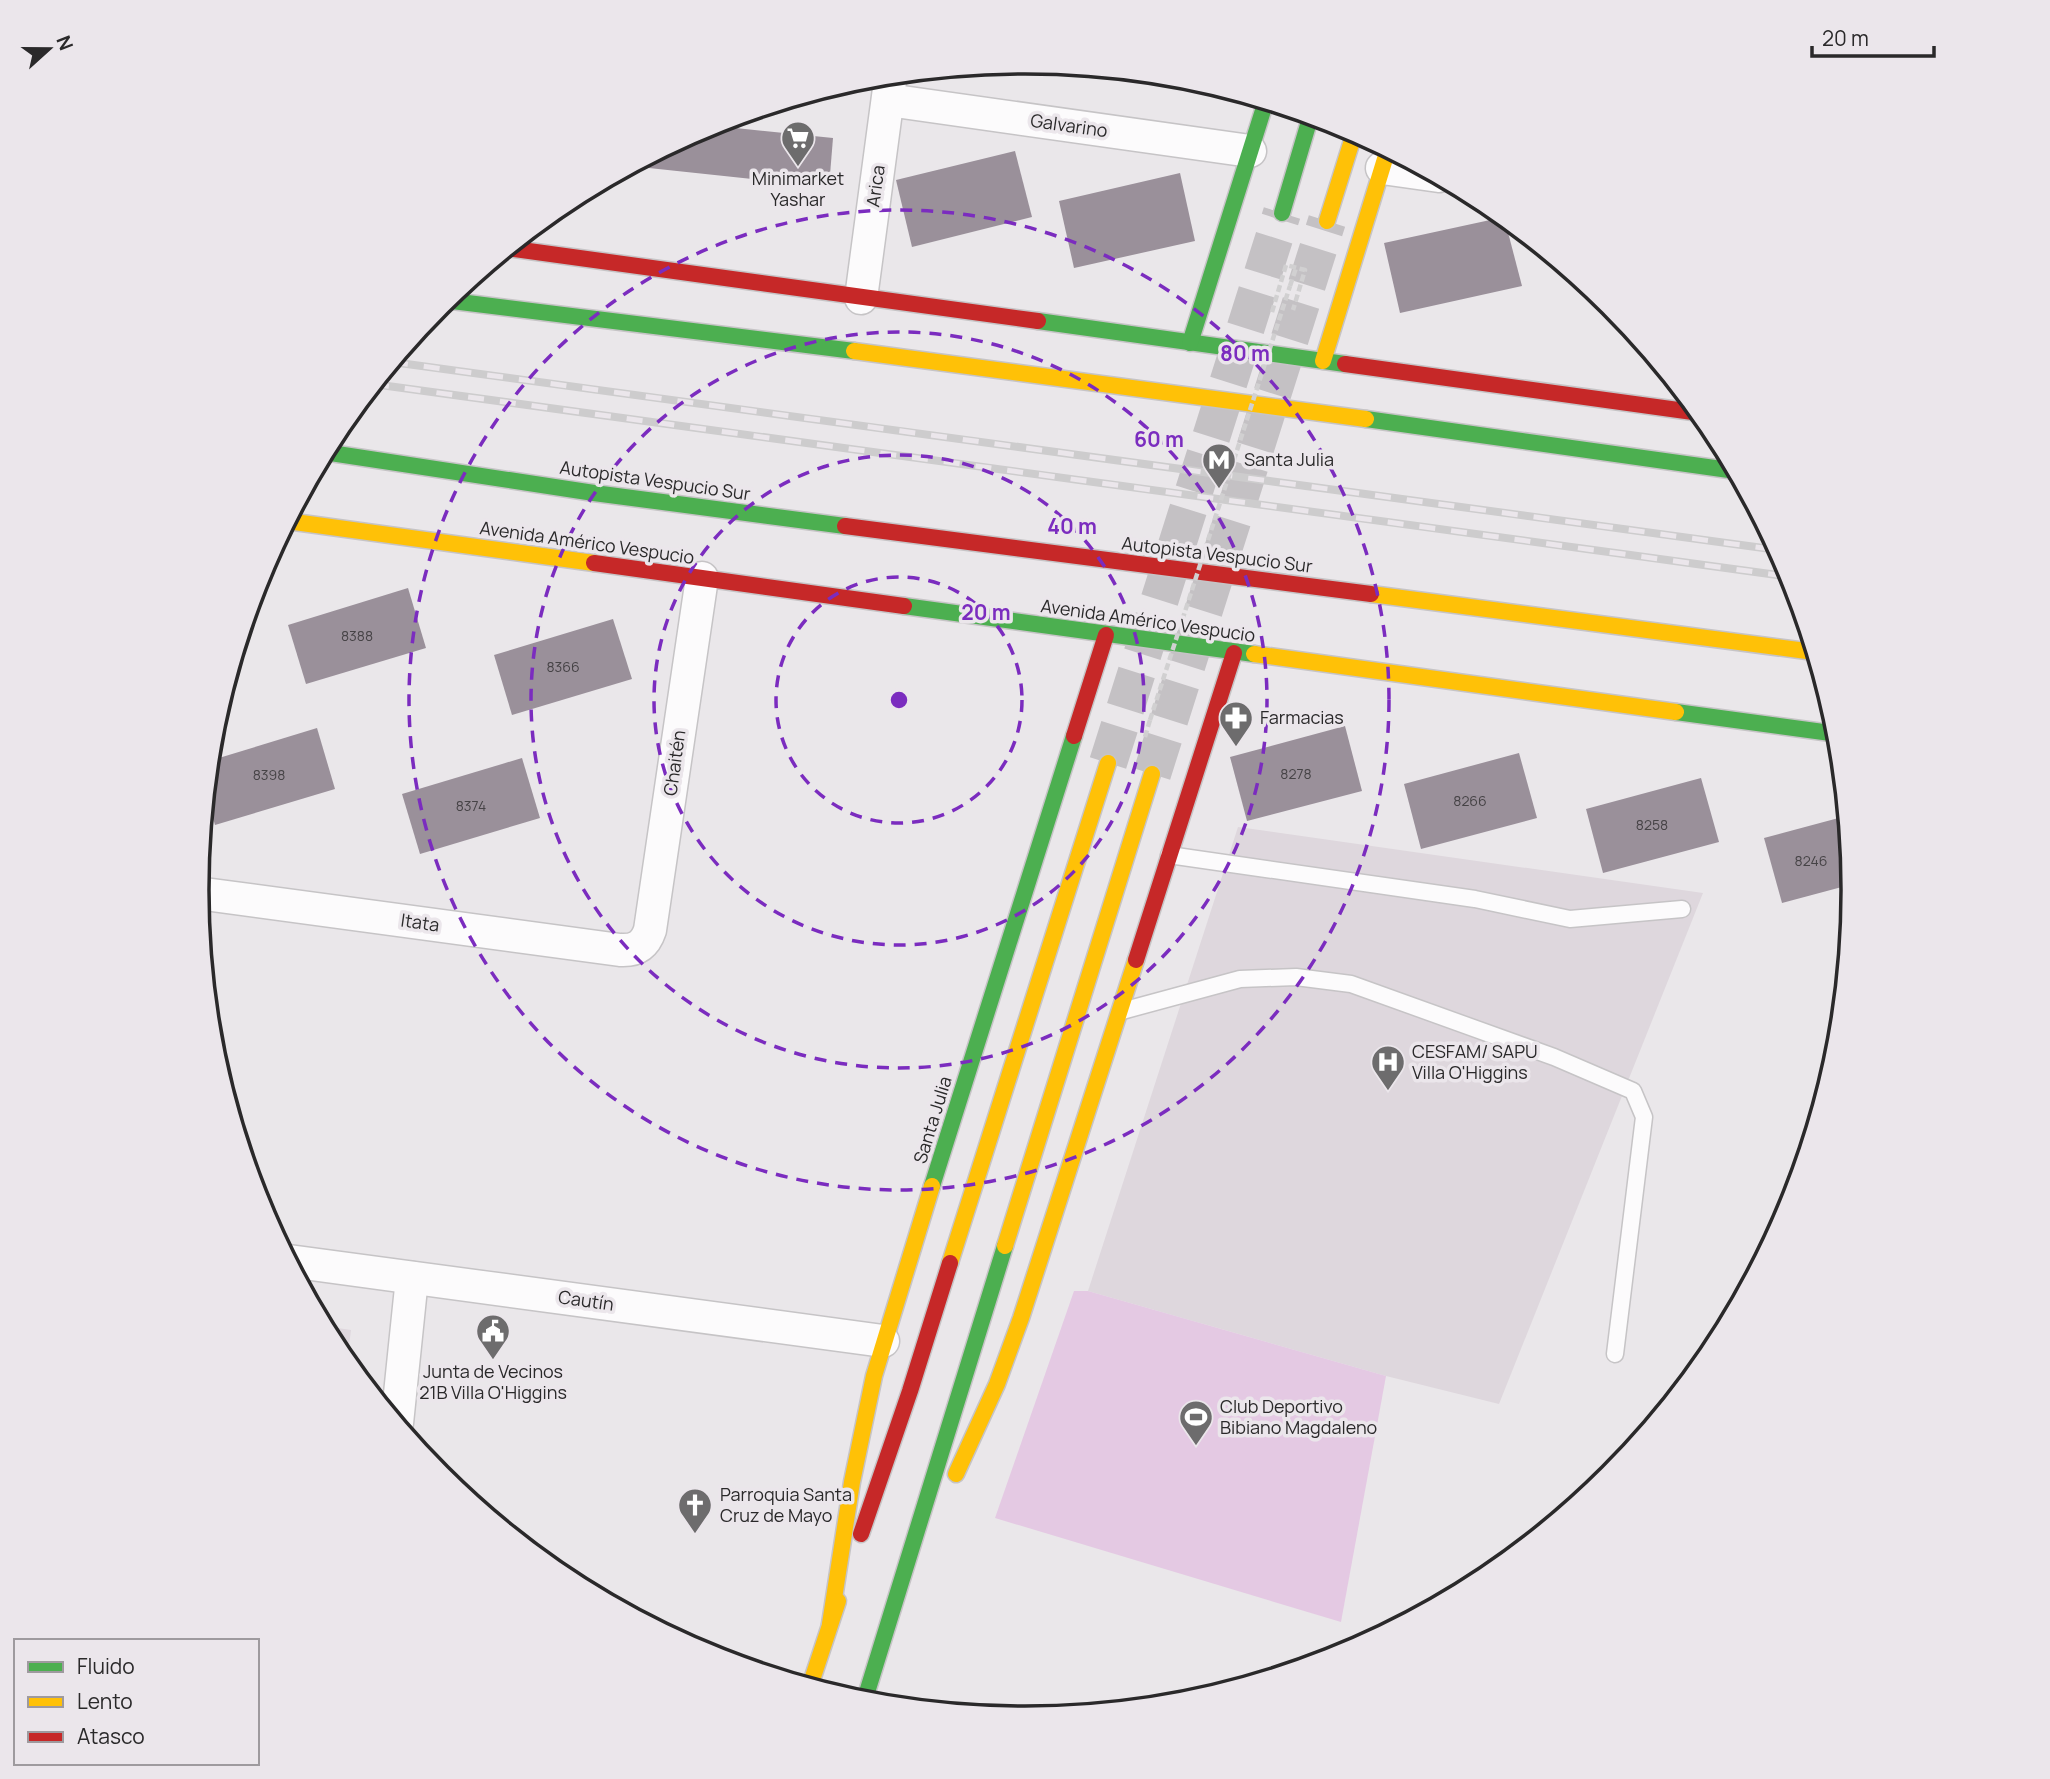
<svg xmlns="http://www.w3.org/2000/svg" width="2050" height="1779" font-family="Manrope,sans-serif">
<rect width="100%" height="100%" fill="#eae7ea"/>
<g fill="#ded7dd">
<polygon points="1238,827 1703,893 1499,1404 1386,1376 1088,1291"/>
<polygon points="324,1326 351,1330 347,1362 336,1349"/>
</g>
<polygon fill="#e4c9e3" points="1074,1291 1088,1291 1386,1376 1341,1622 995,1518"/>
<g fill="#9a909a">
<polygon points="707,125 833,138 829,187 630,166"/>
<polygon points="1015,151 1032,217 912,247 896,180"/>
<polygon points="1180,173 1195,241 1074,268 1059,201"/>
<polygon points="1504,217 1522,286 1400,313 1384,243"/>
<polygon points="1612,306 1620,315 1625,322 1617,324"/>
<polygon points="408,588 426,648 306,684 288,625"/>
<polygon points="613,619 632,679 512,715 494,655"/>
<polygon points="1345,726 1362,791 1247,821 1230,757"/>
<polygon points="317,728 335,789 215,825 206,794 209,761"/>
<polygon points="1519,753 1537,818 1421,849 1404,784"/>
<polygon points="522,758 540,818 420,854 402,794"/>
<polygon points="1701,778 1719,842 1603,873 1586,809"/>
<polygon points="1846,816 1853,884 1782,903 1764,838"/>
</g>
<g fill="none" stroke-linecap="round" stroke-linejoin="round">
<g stroke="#c4c1c4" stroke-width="38" stroke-dasharray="38 19" stroke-linecap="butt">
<polyline points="1108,763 1282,213"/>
<polyline points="1152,774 1327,221"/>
</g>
<g stroke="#c6c4c6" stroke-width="19">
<g id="lane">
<polyline points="1169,855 1475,899 1570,919 1682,909"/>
<polyline points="1122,1011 1240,979 1296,977 1351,984 1554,1057 1633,1091 1644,1117 1615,1354"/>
</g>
</g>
<g stroke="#c6c4c6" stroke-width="35">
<g id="street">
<polyline points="888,100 1250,151"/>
<polyline points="1382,168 1439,176"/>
<polyline points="861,298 891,74"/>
<path d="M197,893l423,57c16,1 25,-5 30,-20l52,-352"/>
<polyline points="289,1261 883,1341"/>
<polyline points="397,1423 412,1278"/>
</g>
</g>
<g stroke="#c6c4c6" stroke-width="19">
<g id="fast">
<polyline points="1282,213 1311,115"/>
<polyline points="444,300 854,351"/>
<polyline points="1038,321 1345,364"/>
<polyline points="1190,343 1266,101"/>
<polyline points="1366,419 1736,471"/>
<polyline points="324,452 594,493 845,526"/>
<polyline points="904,606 1254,654"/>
<polyline points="1676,712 1838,734"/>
<polyline points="932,1186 1074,736"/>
<polyline points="864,1702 1005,1246"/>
</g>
</g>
<g stroke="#c6c4c6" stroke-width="19">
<g id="slow">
<polyline points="1327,221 1355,131"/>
<polyline points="854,351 1366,419"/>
<polyline points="1323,361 1388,149"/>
<polyline points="287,521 594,563"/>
<polyline points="1371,594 1814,652"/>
<polyline points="1254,654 1676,712"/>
<polyline points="1005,1246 1152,774"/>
<polyline points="950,1263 1108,763"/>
<polyline points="956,1474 997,1384 1021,1318 1136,960"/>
<polyline points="830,1624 852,1482 874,1376 932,1186"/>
<polyline points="810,1686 838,1601"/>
</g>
</g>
<g stroke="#c6c4c6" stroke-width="19">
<g id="jam">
<polyline points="507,248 1038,321"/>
<polyline points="1345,364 1700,413"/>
<polyline points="845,526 1371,594"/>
<polyline points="594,563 904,606"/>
<polyline points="1074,736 1106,635"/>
<polyline points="1136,960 1234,653"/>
<polyline points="861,1534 910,1391 950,1263"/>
</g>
</g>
<g stroke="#d1d0d1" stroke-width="4.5" stroke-dasharray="7 3.5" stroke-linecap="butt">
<polyline points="1290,286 1296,268"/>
<polyline points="1272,312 1286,265 1305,270 1293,310"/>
<polyline points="1145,737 1150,720"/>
</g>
<use href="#lane" stroke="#fcfbfc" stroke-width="16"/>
<use href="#street" stroke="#fcfbfc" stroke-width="32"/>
<use href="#fast" stroke="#4caf50" stroke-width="16"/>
<use href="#slow" stroke="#ffc107" stroke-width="16"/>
<use href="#jam" stroke="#c62828" stroke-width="16"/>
<g stroke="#cdcccd" stroke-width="8">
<g id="rail">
<polyline points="392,362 1778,550"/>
<polyline points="373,384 1792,577"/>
</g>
</g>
<use href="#rail" stroke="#ebe6eb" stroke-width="5" stroke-dasharray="16" stroke-linecap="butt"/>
<polyline stroke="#d1d0d1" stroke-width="4.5" stroke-dasharray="7 3.5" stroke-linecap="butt" points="1150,720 1290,286"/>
</g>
<g fill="none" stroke="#7b2cbf" stroke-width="3.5" stroke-dasharray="12 9">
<circle cx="899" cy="700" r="123"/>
<circle cx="899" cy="700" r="245"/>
<circle cx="899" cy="700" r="368"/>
<circle cx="899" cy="700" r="490"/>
</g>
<defs>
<g id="supermarket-pin" transform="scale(1.75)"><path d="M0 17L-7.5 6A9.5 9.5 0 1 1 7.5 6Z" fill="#6d6c6d" stroke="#ebe6eb"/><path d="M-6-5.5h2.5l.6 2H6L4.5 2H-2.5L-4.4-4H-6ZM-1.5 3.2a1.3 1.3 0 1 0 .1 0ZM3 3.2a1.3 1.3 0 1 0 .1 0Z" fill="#fff"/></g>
<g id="metro-pin" transform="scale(1.75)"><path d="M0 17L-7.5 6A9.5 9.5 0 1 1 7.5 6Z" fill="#6d6c6d" stroke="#ebe6eb"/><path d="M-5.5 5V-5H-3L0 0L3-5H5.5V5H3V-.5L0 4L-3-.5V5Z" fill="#fff"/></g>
<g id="pharmacy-pin" transform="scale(1.75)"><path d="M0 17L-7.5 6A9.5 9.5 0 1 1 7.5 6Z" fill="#6d6c6d" stroke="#ebe6eb"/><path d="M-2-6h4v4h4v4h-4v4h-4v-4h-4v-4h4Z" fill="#fff"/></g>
<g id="hospital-pin" transform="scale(1.75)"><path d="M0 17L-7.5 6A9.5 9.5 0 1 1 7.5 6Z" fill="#6d6c6d" stroke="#ebe6eb"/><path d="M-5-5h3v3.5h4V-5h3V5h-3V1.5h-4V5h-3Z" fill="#fff"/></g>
<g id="civic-pin" transform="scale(1.75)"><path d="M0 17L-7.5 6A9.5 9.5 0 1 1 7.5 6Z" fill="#6d6c6d" stroke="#ebe6eb"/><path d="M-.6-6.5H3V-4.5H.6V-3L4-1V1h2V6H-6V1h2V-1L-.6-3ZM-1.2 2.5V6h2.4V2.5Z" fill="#fff"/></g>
<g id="stadium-pin" transform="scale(1.75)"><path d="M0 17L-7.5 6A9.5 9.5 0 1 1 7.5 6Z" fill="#6d6c6d" stroke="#ebe6eb"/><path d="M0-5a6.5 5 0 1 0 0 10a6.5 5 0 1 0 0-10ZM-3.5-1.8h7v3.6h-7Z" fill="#fff"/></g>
<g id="church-pin" transform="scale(1.75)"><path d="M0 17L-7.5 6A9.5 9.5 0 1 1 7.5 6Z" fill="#6d6c6d" stroke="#ebe6eb"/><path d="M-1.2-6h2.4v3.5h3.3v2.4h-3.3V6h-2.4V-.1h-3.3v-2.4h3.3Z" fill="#fff"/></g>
</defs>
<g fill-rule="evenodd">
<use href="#supermarket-pin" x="798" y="138"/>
<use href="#metro-pin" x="1219" y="460"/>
<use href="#pharmacy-pin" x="1236" y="718"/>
<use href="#hospital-pin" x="1388" y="1062"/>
<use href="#civic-pin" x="493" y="1331"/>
<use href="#stadium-pin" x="1196" y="1417"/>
<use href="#church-pin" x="695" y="1505"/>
</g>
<g text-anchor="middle" stroke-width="7" stroke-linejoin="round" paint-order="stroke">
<g font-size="14" fill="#464346">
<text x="357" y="641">8388</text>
<text x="563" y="672">8366</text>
<text x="1296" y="779">8278</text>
<text x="269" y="780">8398</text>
<text x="1470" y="806">8266</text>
<text x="471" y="811">8374</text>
<text x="1652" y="830">8258</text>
<text x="1811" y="866">8246</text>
</g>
<g font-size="18" fill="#2a292a" stroke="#ebe6eb">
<text transform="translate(1069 126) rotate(8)" y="6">Galvarino</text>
<text transform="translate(876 186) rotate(-82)" y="6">Arica</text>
<text transform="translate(655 481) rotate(8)" y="6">Autopista Vespucio Sur</text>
<text transform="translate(587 543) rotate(8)" y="6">Avenida Américo Vespucio</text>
<text transform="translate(1217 555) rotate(7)" y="6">Autopista Vespucio Sur</text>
<text transform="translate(1148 621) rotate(8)" y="6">Avenida Américo Vespucio</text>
<text transform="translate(675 763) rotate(-82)" y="6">Chaitén</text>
<text transform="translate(420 923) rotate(8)" y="6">Itata</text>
<text transform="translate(933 1120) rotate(-73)" y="6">Santa Julia</text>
<text transform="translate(586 1301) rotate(8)" y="6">Cautín</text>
</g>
<g font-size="18" fill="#2a292a" stroke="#ebe6eb" text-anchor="start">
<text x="798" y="185" text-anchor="middle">Minimarket<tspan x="798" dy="21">Yashar</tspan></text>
<text x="1244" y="466">Santa Julia</text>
<text x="1260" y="724">Farmacias</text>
<text x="1412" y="1058">CESFAM/ SAPU<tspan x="1412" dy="21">Villa O'Higgins</tspan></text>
<text x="493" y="1378" text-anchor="middle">Junta de Vecinos<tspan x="493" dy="21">21B Villa O'Higgins</tspan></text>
<text x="1220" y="1413">Club Deportivo<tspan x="1220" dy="21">Bibiano Magdaleno</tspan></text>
<text x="720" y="1501">Parroquia Santa<tspan x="720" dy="21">Cruz de Mayo</tspan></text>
</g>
</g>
<path d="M0 0H2050V1779H0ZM209 890a816 816 0 1 1 1632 0a816 816 0 1 1-1632 0Z" fill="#ebe6eb" fill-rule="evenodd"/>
<path fill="none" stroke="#2a292a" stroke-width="3.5" d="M209 890a816 816 0 1 1 1632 0a816 816 0 1 1-1632 0Z"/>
<circle cx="899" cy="700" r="10" fill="#7b2cbf" stroke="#ebe6eb" stroke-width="3.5"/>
<g font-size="21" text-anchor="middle" font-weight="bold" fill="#7b2cbf" stroke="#ebe6eb" stroke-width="7" stroke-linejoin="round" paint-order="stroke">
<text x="1245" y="361">80 m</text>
<text x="1159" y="447">60 m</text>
<text x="1072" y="534">40 m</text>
<text x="986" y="620">20 m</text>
</g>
<rect x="14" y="1639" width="245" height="126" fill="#ebe6eb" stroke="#9e9a9e" stroke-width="2"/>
<rect x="28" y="1662" width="35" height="10" fill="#4caf50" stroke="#9e9a9e" stroke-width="2"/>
<text x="77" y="1674" font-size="21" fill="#2a292a">Fluido</text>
<rect x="28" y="1697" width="35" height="10" fill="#ffc107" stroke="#9e9a9e" stroke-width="2"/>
<text x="77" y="1709" font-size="21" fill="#2a292a">Lento</text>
<rect x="28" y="1732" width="35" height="10" fill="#c62828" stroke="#9e9a9e" stroke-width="2"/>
<text x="77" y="1744" font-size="21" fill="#2a292a">Atasco</text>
<g transform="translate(49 49) rotate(69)" stroke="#ebe6eb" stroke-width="5" paint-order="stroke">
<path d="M0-5L12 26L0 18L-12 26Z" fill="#2a292a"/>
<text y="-10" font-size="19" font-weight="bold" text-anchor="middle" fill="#2a292a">N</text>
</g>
<path d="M1812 46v10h122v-10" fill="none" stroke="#2a292a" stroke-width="3.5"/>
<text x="1822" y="46" font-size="21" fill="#2a292a" stroke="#ebe6eb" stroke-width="5" paint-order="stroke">20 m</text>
</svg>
